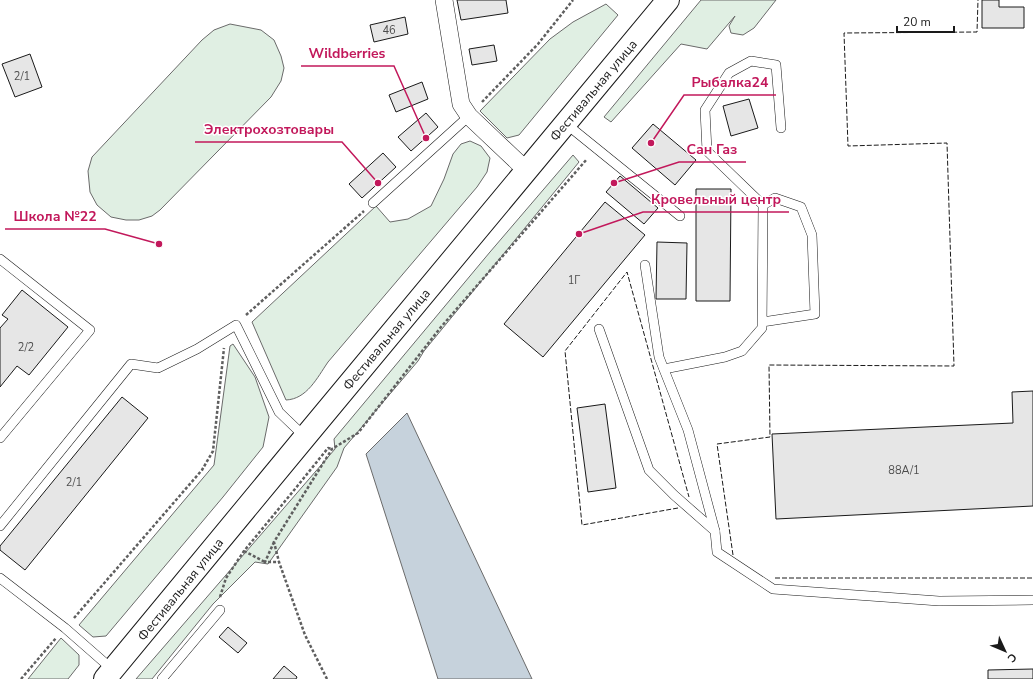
<svg xmlns="http://www.w3.org/2000/svg" width="1033" height="679" font-family="'Nunito Sans',sans-serif">
<rect width="100%" height="100%" fill="#fff"/>
<g fill="#e0efe3" stroke="#6a6a6a">
<polygon points="701,0 776,0 754,28 743,35 731,33 729,26 735,16 707,49 681,44 611,122 604,117"/>
<polygon points="606,4 618,15 519,135 507,138 480,111 550,39 573,22"/>
<polygon points="230,24 261,30 274,40 281,56 284,68 281,81 271,97 160,210 152,216 139,220 126,220 111,217 97,205 90,192 88,171 92,157 202,40 214,30"/>
<path d="M470,141l11,5 9,12 -3,14 -10,15 -149,175c-11,16 -21,37 -42,38l-34,-78 124,-116 14,16 18,-3 23,-13 13,-27 9,-25 8,-10z"/>
<polygon points="573,155 579,162 424,351 418,361 344,448 337,467 268,564 255,562 213,604 152,679 136,679 335,449 334,439 490,252"/>
<polygon points="233,344 255,377 269,417 263,447 223,497 106,636 93,637 79,625 214,465 230,346"/>
<polygon points="61,638 79,655 79,665 68,679 28,679"/>
</g>
<polygon fill="#c6d2dc" stroke="#6a6a6a" points="407,413 532,679 438,679 366,454"/>
<g fill="#e6e6e6" stroke="#1a1a1a">
<polygon points="457,0 506,0 508,13 461,20"/>
<polygon points="982,0 999,0 999,7 1024,7 1024,28 982,28"/>
<polygon points="405,17 408,34 374,42 370,25"/>
<polygon points="494,45 497,61 472,65 469,49"/>
<polygon points="30,54 42,87 15,97 2,64"/>
<polygon points="422,82 428,99 396,112 389,95"/>
<polygon points="749,99 758,128 731,136 723,106"/>
<polygon points="426,113 438,127 411,151 398,137"/>
<polygon points="653,124 696,160 675,185 632,148"/>
<polygon points="383,153 396,167 362,198 349,184"/>
<polygon points="620,176 658,208 644,224 606,192"/>
<polygon points="696,189 731,189 730,301 696,301"/>
<polygon points="605,202 645,235 543,357 504,324"/>
<polygon points="657,242 687,243 686,299 656,299"/>
<polygon points="22,290 68,327 29,375 17,366 0,387 0,328 8,319 2,315"/>
<polygon points="1033,391 1033,506 776,519 772,434 1013,423 1012,392"/>
<polygon points="122,397 148,418 25,570 0,550 0,546"/>
<polygon points="605,404 616,488 588,492 577,408"/>
<polygon points="228,627 247,643 238,653 219,637"/>
<polygon points="284,666 297,677 296,679 273,679"/>
<polygon points="1033,669 1033,679 988,679 988,670"/>
</g>
<g fill="none" stroke-linecap="round" stroke-linejoin="round">
<g stroke="#1a1a1a" stroke-width="10">
<g id="service">
<polyline points="565,123 680,216"/>
<polyline points="373,203 469,116"/>
<polyline points="763,205 707,151 705,110 729,73 751,61 776,65 781,128"/>
<polyline points="0,259 90,330 0,438"/>
<polyline points="645,265 659,357 688,430 715,531 717,552 773,589 939,601 1033,600"/>
<polyline points="599,329 649,470 674,495 715,531"/>
<polyline points="664,369 725,357 742,351 762,328 763,205 775,198 801,207 812,235 815,314 762,322"/>
<polyline points="0,526 131,364 158,368 197,349 236,325 279,412 305,437"/>
<polyline points="0,578 65,628 113,670"/>
<polyline points="162,679 220,610"/>
</g>
</g>
<g stroke="#1a1a1a" stroke-width="18">
<polyline id="minor" points="444,0 461,104 469,116 526,170"/>
</g>
<g stroke="#1a1a1a" stroke-width="24">
<polyline id="primary" points="105,679 305,437 668,0"/>
</g>
<g stroke="#5f5f5f" stroke-width="2.5" stroke-dasharray="3 2" stroke-linecap="butt">
<polyline points="482,102 538,44 573,0"/>
<polyline points="246,315 364,211"/>
<polyline points="274,542 265,562 279,562"/>
<polyline points="244,551 265,562"/>
<polyline points="220,597 226,578 244,551 295,489 328,448 332,449"/>
<polyline points="74,618 202,470 213,451 224,348"/>
<polyline points="21,679 56,638"/>
<polyline points="327,679 305,635 279,562 274,542 332,449 358,433 441,327 587,159"/>
</g>
<use href="#service" stroke="#fff" stroke-width="9"/>
<use href="#minor" stroke="#fff" stroke-width="17"/>
<use href="#primary" stroke="#fff" stroke-width="22"/>
<g stroke="#1a1a1a" stroke-width="1" stroke-dasharray="5 2" stroke-linecap="butt">
<polyline points="678,508 582,525 565,351 627,272 689,497"/>
<polyline points="733,555 717,444 770,437 769,365 954,366 947,143 848,146 844,33 977,32 978,0"/>
<polyline points="775,578 1033,578"/>
</g>
</g>
<g text-anchor="middle" stroke-width="3" stroke-linejoin="round" paint-order="stroke">
<g font-size="11" fill="#4d4d4d">
<text x="389" y="34">46</text>
<text x="22" y="80">2/1</text>
<text x="574" y="284">1Г</text>
<text x="26" y="351">2/2</text>
<text x="904" y="474">88А/1</text>
<text x="74" y="486">2/1</text>
</g>
<g font-size="13" fill="#1a1a1a" stroke="#fff">
<text transform="translate(593 90) rotate(-50)" y="5">Фестивальная улица</text>
<text transform="translate(386 339) rotate(-50)" y="5">Фестивальная улица</text>
<text transform="translate(180 589) rotate(-51)" y="5">Фестивальная улица</text>
</g>
</g>
<path fill="none" stroke="#c2185b" stroke-width="1.5" d="M426 138L394 66H301M651 143L684 95H776M378 183L342 142H195M614 183L679 162H746M579 234L643 212H789M159 244L105 229H5"/>
<g fill="#c2185b" stroke="#fff" stroke-width="1.5">
<circle cx="426" cy="138" r="4"/>
<circle cx="651" cy="143" r="4"/>
<circle cx="378" cy="183" r="4"/>
<circle cx="614" cy="183" r="4"/>
<circle cx="579" cy="234" r="4"/>
<circle cx="159" cy="244" r="4"/>
</g>
<g font-size="14" text-anchor="middle" font-weight="bold" fill="#c2185b" stroke="#fff" stroke-width="3" stroke-linejoin="round" paint-order="stroke">
<text x="347" y="58">Wildberries</text>
<text x="730" y="87">Рыбалка24</text>
<text x="269" y="134">Электрохозтовары</text>
<text x="712" y="154">Сан Газ</text>
<text x="716" y="204">Кровельный центр</text>
<text x="55" y="221">Школа №22</text>
</g>
<g transform="translate(1005 651) rotate(134)" stroke="#ffffff" stroke-width="3" paint-order="stroke">
<path d="M0-3L7 15L0 10L-7 15Z" fill="#1a1a1a"/>
<text y="-6" font-size="11" font-weight="bold" text-anchor="middle" fill="#1a1a1a">С</text>
</g>
<path d="M897 26v6h57v-6" fill="none" stroke="#1a1a1a" stroke-width="2"/>
<text x="903" y="26" font-size="12" fill="#1a1a1a" stroke="#ffffff" stroke-width="3" paint-order="stroke">20 m</text>
</svg>
